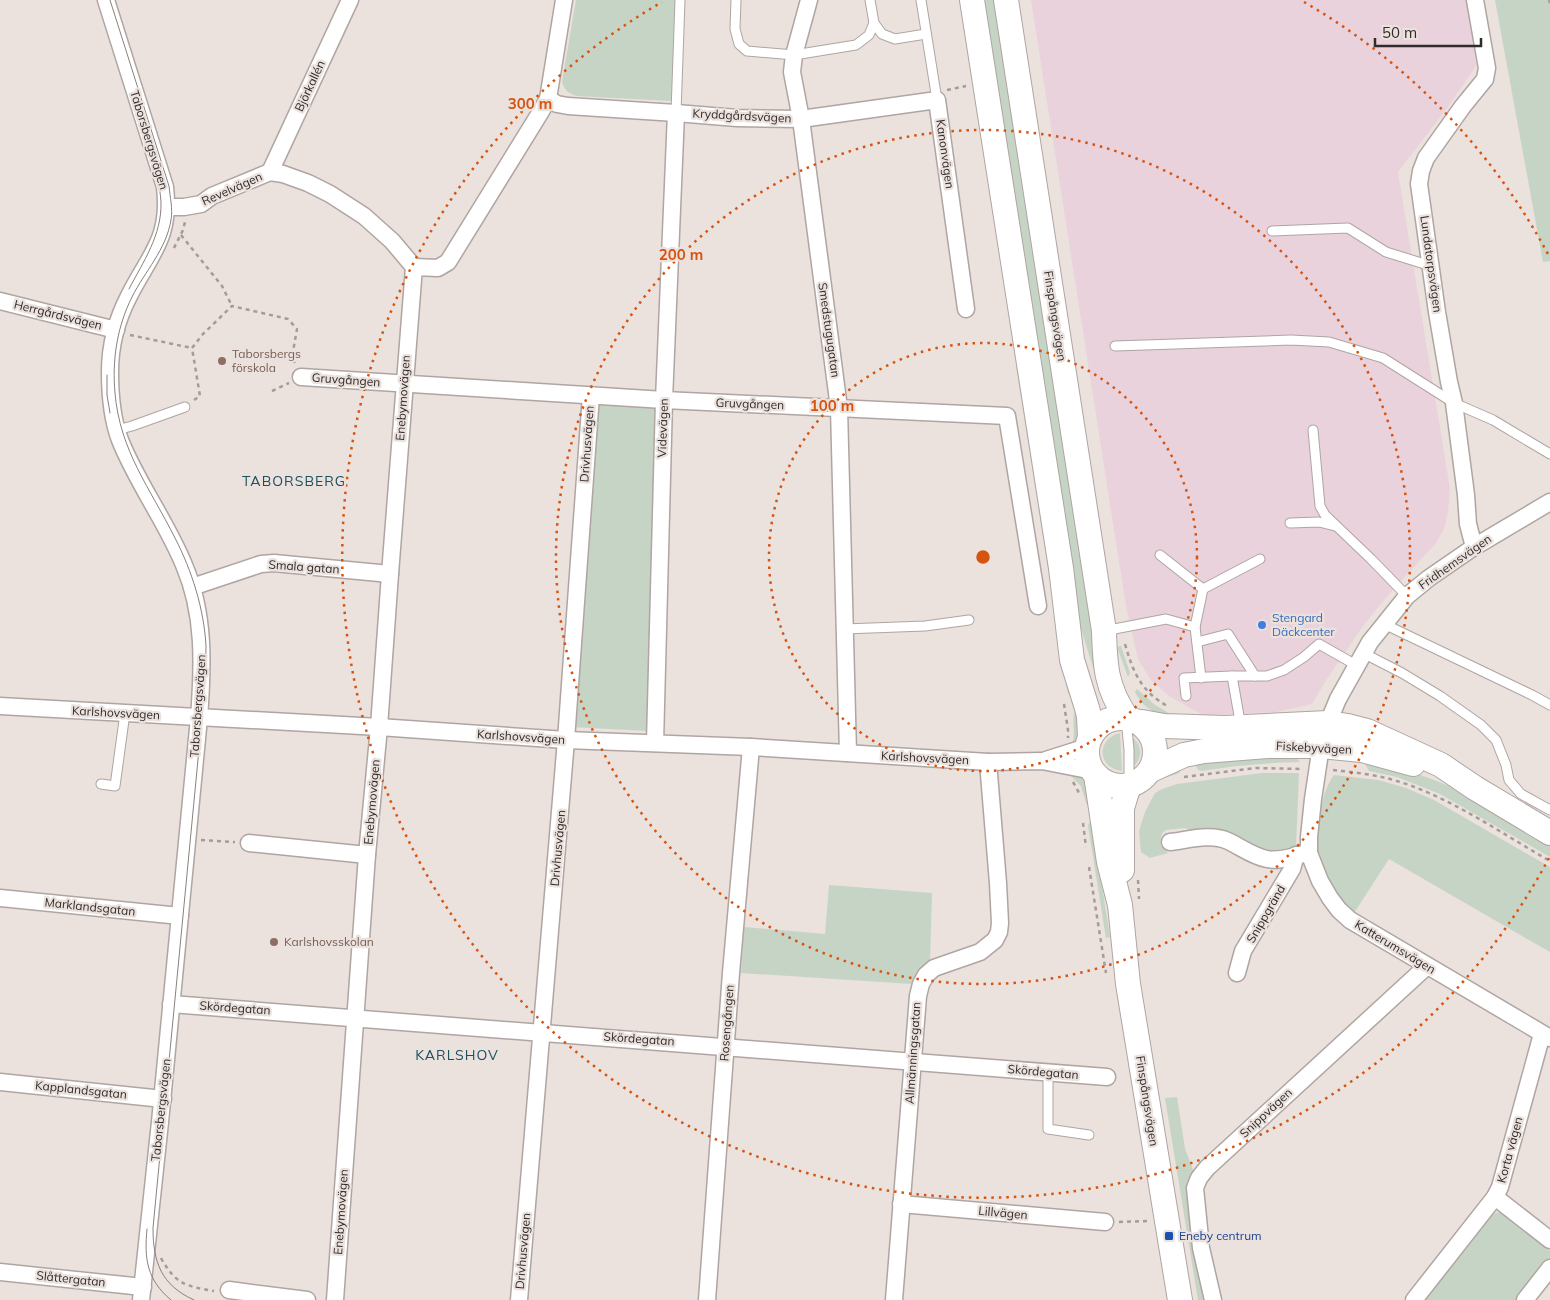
<svg xmlns="http://www.w3.org/2000/svg" width="1550" height="1300" font-family="Mulish,sans-serif">
<rect width="100%" height="100%" fill="#ebe1dd"/>
<polygon fill="#ead2dc" points="1031,0 1468,0 1476,66 1448,107 1398,172 1450,489 1448,511 1444,529 1435,544 1384,600 1363,626 1325,682 1312,704 1276,712 1203,715 1169,696 1151,680 1138,659 1126,606"/>
<g fill="#c6d4c5">
<path d="M576,0h100l-4,101 -95,-5c-9,-3 -12,-5 -15,-14z"/>
<polygon points="981,0 998,0 1101,663 1100,689 1086,645 1075,608"/>
<polygon points="1495,0 1550,0 1550,261 1543,262"/>
<polygon points="1020,365 1072,697 1068,693 1067,689 1016,366"/>
<polygon points="598,401 658,405 648,731 571,727"/>
<polygon points="1121,646 1130,673 1128,677 1117,647"/>
<path d="M1137,689l18,16 17,10c-18,-1 -28,-6 -37,-23z"/>
<path d="M1077,710l4,28 -4,5 -5,1c4,-10 0,-20 2,-31z"/>
<path d="M1120,733l2,38c-25,-3 -26,-32 -2,-38z"/>
<path d="M1131,736c12,9 12,23 1,32z"/>
<path d="M1292,753l8,9c-35,1 -63,3 -98,9l-4,-1 -5,-11z"/>
<path d="M1364,758c29,8 57,16 85,28 35,16 68,37 101,57v14l-110,-63 -43,-17 -28,-6 -4,-7z"/>
<path d="M1181,767l-1,5 -3,2c-22,7 -33,11 -44,33l2,-12 17,-17z"/>
<path d="M1067,772c24,7 19,12 22,34l-3,-3 -5,-17z"/>
<polygon points="1262,773 1299,773 1296,847 1275,854 1198,834 1185,828 1166,830 1162,833 1160,841 1161,846 1168,853 1150,858 1141,852 1139,831 1145,812 1155,793 1162,789 1177,784"/>
<path d="M1334,775l44,5 28,8 28,12 116,67v85l-161,-93 -35,54c-11,-11 -21,-23 -29,-37 -4,-7 -8,-26 -8,-34 -2,-15 7,-56 17,-67z"/>
<polygon points="1091,820 1094,834 1110,937 1106,938 1089,832 1088,825"/>
<polygon points="829,885 932,893 930,962 920,972 912,984 741,973 744,927 825,934"/>
<polygon points="1177,1097 1185,1149 1194,1172 1188,1180 1186,1187 1202,1289 1206,1300 1198,1300 1165,1098"/>
<polygon points="1499,1212 1504,1214 1550,1251 1550,1261 1519,1300 1424,1300 1492,1214"/>
</g>
<g fill="none" stroke-linecap="round" stroke-linejoin="round">
<g stroke="#afa5a2" stroke-width="11">
<g id="lane">
<polyline points="736,0 735,29 739,44 747,51 794,55 856,45 869,35 874,23 870,0"/>
<polyline points="921,0 937,100"/>
<polyline points="874,23 882,34 895,39 926,34"/>
<polyline points="676,113 680,0"/>
<polyline points="1272,231 1348,228 1386,252 1431,266"/>
<polyline points="1115,346 1291,340 1329,342 1383,358 1454,403 1493,420 1550,454"/>
<polyline points="117,430 132,426 185,407"/>
<polyline points="1313,430 1320,506 1325,515 1371,559 1407,596"/>
<polyline points="1290,523 1319,522 1335,526"/>
<polyline points="1160,555 1203,589"/>
<polyline points="1384,624 1532,695 1550,705"/>
<polyline points="1195,627 1203,589 1260,559"/>
<polyline points="844,629 925,626 969,620"/>
<polyline points="1104,631 1166,619 1195,627 1201,678"/>
<polyline points="1197,642 1228,634 1255,676"/>
<polyline points="1363,653 1402,673 1440,696 1481,725 1496,740 1506,765 1509,780 1521,794 1550,810"/>
<polyline points="1232,676 1241,727"/>
<polyline points="1186,696 1184,678 1232,676 1267,676 1284,670 1304,657 1319,644 1356,665"/>
<polyline points="1126,718 1129,750 1129,785"/>
<polyline points="101,784 115,786 125,713"/>
<polyline points="1048,1072 1048,1129 1089,1135"/>
</g>
</g>
<g stroke="#afa5a2" stroke-width="19">
<g id="street">
<path d="M106,0l59,187c6,52 -15,67 -36,109 -12,23 -19,50 -19,76 0,22 2,47 10,68 17,43 46,81 64,125 21,49 19,100 15,153l-39,404 -19,178"/>
<polyline points="809,0 794,55 792,72 801,119 839,408 848,753"/>
<polyline points="548,99 557,104 568,106 676,113 737,118 801,119 937,100 966,309"/>
<polyline points="270,172 350,0"/>
<polyline points="167,207 184,207 201,204 212,196 270,172 283,174 308,183 330,194 364,216 392,241 414,267"/>
<polyline points="0,301 116,330"/>
<polyline points="301,377 664,400 1007,416 1038,606"/>
<polyline points="1550,502 1474,547 1429,578 1407,596 1370,642 1338,699 1328,723 1321,746 1313,799 1309,837 1309,853 1320,881 1330,898 1339,910 1350,920 1550,1038"/>
<polyline points="1474,547 1468,524 1466,495 1454,403 1449,382 1437,312 1419,184 1421,171 1426,158 1463,106 1485,79 1487,68 1475,0"/>
<polyline points="192,587 261,564 274,563 390,574"/>
<polyline points="0,706 379,727 566,740 751,747 988,762 1042,761 1093,771"/>
<polyline points="655,743 664,400 676,113"/>
<polyline points="1046,760 1087,747"/>
<path d="M1170,842c18,-2 41,-9 58,-1 13,6 24,15 39,18 14,3 28,-4 42,-6"/>
<polyline points="249,843 367,855"/>
<polyline points="0,898 180,916"/>
<polyline points="1237,973 1243,951 1292,869 1296,855"/>
<polyline points="171,1004 1107,1077"/>
<polyline points="0,1082 163,1099"/>
<polyline points="1495,1197 1550,1240"/>
<polyline points="901,1204 1105,1222"/>
<polyline points="0,1272 143,1287"/>
<polyline points="229,1290 307,1300"/>
<polyline points="335,1300 367,855 379,727 390,574 414,267 438,268 448,262 540,113 548,99 564,0"/>
<polyline points="519,1300 566,740 591,395"/>
<polyline points="707,1300 731,973 751,747"/>
<polyline points="894,1300 918,996 921,984 926,975 934,968 980,952 995,940 999,932 1000,923 998,883 988,762"/>
<polyline points="1213,1300 1201,1248 1195,1188 1199,1178 1207,1168 1427,966"/>
<polyline points="1414,1300 1495,1197 1500,1187 1542,1034"/>
<polyline points="1525,1300 1550,1268"/>
</g>
</g>
<g stroke="#afa5a2" stroke-width="26">
<g id="secondary">
<polyline points="972,0 1061,568 1072,660 1087,708 1089,716 1090,738"/>
<path d="M1006,0l98,631c1,35 2,56 22,86"/>
<circle cx="1121" cy="752" r="34"/>
<polyline points="1142,722 1164,726 1225,728 1328,723 1348,726 1367,731 1441,765 1475,788 1550,833"/>
<polyline points="1151,770 1184,755 1204,751 1267,746 1321,746 1362,750 1413,764"/>
<polyline points="1096,775 1109,862 1120,905 1128,984 1180,1300"/>
<polyline points="1122,870 1122,808 1129,785"/>
</g>
</g>
<g stroke="#a49c9a" stroke-width="2.5" stroke-dasharray="4 4" stroke-linecap="butt">
<polyline points="1549,0 1550,3"/>
<polyline points="947,90 966,86"/>
<polyline points="181,235 222,286 232,306"/>
<polyline points="174,248 183,230 185,222"/>
<polyline points="130,335 192,348"/>
<polyline points="272,391 289,383"/>
<polyline points="194,400 200,396 192,348 203,334 232,306 288,319 297,329 292,357 295,364"/>
<path d="M1125,644c8,28 16,48 44,63"/>
<polyline points="1064,704 1068,730 1068,738"/>
<path d="M1333,770c18,2 36,4 53,8 57,14 113,54 164,83"/>
<polyline points="1184,777 1256,768 1302,769"/>
<polyline points="1073,782 1076,787 1079,793"/>
<polyline points="1083,823 1086,847"/>
<polyline points="201,840 235,842"/>
<polyline points="1089,867 1106,973"/>
<polyline points="1138,880 1139,899"/>
<polyline points="1119,1222 1148,1221"/>
<path d="M161,1258c15,27 25,28 53,33"/>
</g>
<use href="#lane" stroke="#fff" stroke-width="9"/>
<use href="#street" stroke="#fff" stroke-width="16"/>
<use href="#secondary" stroke="#fff" stroke-width="24"/>
<g stroke="#88817f" stroke-width="1">
<path d="M110,0l59,186c1,11 4,23 2,34 -5,30 -26,51 -39,77 -15,30 -20,63 -17,96 5,58 35,95 60,145 17,33 29,71 31,108 0,24 -2,48 -4,72l-49,510c0,34 8,57 41,72"/>
<path d="M129,289c14,-27 33,-54 32,-87 -1,-17 -6,-33 -10,-50"/>
<polyline points="107,375 107,395 110,413"/>
<path d="M147,1229c-3,30 0,51 24,71"/>
</g>
</g>
<g fill="none" stroke="#d6540f" stroke-width="2.5" stroke-dasharray="2.5 5">
<circle cx="983" cy="557" r="214"/>
<circle cx="983" cy="557" r="427"/>
<path d="M1549 858A641 641 0 1 1 662 2M1304 2A641 641 0 0 1 1549 256"/>
</g>
<g fill="#8d6e63" stroke="#ebe1dd" stroke-width="2">
<circle cx="222" cy="361" r="5"/>
<circle cx="274" cy="942" r="5"/>
</g>
<circle fill="#3f7fe0" stroke="#ebe1dd" stroke-width="2" cx="1262" cy="625" r="5"/>
<rect fill="#1a4fb4" stroke="#ebe1dd" stroke-width="2" x="1164" y="1231" width="10" height="10" rx="2.5"/>
<g text-anchor="middle" stroke-width="4.5" stroke-linejoin="round" paint-order="stroke">
<g font-size="12" fill="#302c2b" stroke="#ebe1dd">
<text transform="translate(310 86) rotate(-65)" y="4">Björkallén</text>
<text transform="translate(742 116) rotate(3)" y="4">Kryddgårdsvägen</text>
<text transform="translate(149 140) rotate(73)" y="4">Taborsbergsvägen</text>
<text transform="translate(945 154) rotate(82)" y="4">Kanonvägen</text>
<text transform="translate(232 189) rotate(-24)" y="4">Revelvägen</text>
<text transform="translate(1431 264) rotate(82)" y="4">Lundatorpsvägen</text>
<text transform="translate(58 315) rotate(14)" y="4">Herrgårdsvägen</text>
<text transform="translate(1055 316) rotate(81)" y="4">Finspångsvägen</text>
<text transform="translate(829 330) rotate(82)" y="4">Smedstugugatan</text>
<text transform="translate(346 380) rotate(4)" y="4">Gruvgången</text>
<text transform="translate(403 398) rotate(-86)" y="4">Enebymovägen</text>
<text transform="translate(750 404) rotate(2)" y="4">Gruvgången</text>
<text transform="translate(663 428) rotate(-88)" y="4">Videvägen</text>
<text transform="translate(587 444) rotate(-86)" y="4">Drivhusvägen</text>
<text transform="translate(1455 562) rotate(-35)" y="4">Fridhemsvägen</text>
<text transform="translate(304 567) rotate(4)" y="4">Smala gatan</text>
<text transform="translate(198 706) rotate(-86)" y="4">Taborsbergsvägen</text>
<text transform="translate(116 713) rotate(3)" y="4">Karlshovsvägen</text>
<text transform="translate(521 737) rotate(4)" y="4">Karlshovsvägen</text>
<text transform="translate(1314 748) rotate(3)" y="4">Fiskebyvägen</text>
<text transform="translate(925 758) rotate(3)" y="4">Karlshovsvägen</text>
<text transform="translate(372 802) rotate(-85)" y="4">Enebymovägen</text>
<text transform="translate(558 848) rotate(-85)" y="4">Drivhusvägen</text>
<text transform="translate(90 907) rotate(6)" y="4">Marklandsgatan</text>
<text transform="translate(1266 914) rotate(-60)" y="4">Snippgränd</text>
<text transform="translate(1395 947) rotate(31)" y="4">Katterumsvägen</text>
<text transform="translate(235 1008) rotate(4)" y="4">Skördegatan</text>
<text transform="translate(727 1023) rotate(-86)" y="4">Rosengången</text>
<text transform="translate(639 1039) rotate(4)" y="4">Skördegatan</text>
<text transform="translate(913 1053) rotate(-86)" y="4">Allmänningsgatan</text>
<text transform="translate(1043 1072) rotate(5)" y="4">Skördegatan</text>
<text transform="translate(81 1090) rotate(6)" y="4">Kapplandsgatan</text>
<text transform="translate(1147 1101) rotate(81)" y="4">Finspångsvägen</text>
<text transform="translate(161 1110) rotate(-84)" y="4">Taborsbergsvägen</text>
<text transform="translate(1266 1113) rotate(-43)" y="4">Snippvägen</text>
<text transform="translate(1510 1150) rotate(-75)" y="4">Korta vägen</text>
<text transform="translate(341 1212) rotate(-86)" y="4">Enebymovägen</text>
<text transform="translate(1003 1213) rotate(5)" y="4">Lillvägen</text>
<text transform="translate(523 1251) rotate(-85)" y="4">Drivhusvägen</text>
<text transform="translate(71 1279) rotate(6)" y="4">Slåttergatan</text>
</g>
<g font-size="12" fill="#785e54" stroke="#ebe1dd" text-anchor="start">
<text x="232" y="358">Taborsbergs<tspan x="232" dy="14">förskola</tspan></text>
<text x="284" y="946">Karlshovsskolan</text>
</g>
<g font-size="12" fill="#366cbe" stroke="#ebe1dd" text-anchor="start">
<text x="1272" y="622">Stengard<tspan x="1272" dy="14">Däckcenter</tspan></text>
</g>
<g font-size="12" fill="#164399" stroke="#ebe1dd" text-anchor="start">
<text x="1179" y="1240">Eneby centrum</text>
</g>
<g font-size="14" letter-spacing="1" fill="#1b505f" stroke="#ebe1dd">
<text x="294" y="486">TABORSBERG</text>
<text x="457" y="1060">KARLSHOV</text>
</g>
</g>
<circle cx="983" cy="557" r="8" fill="#d6540f" stroke="#ebe1dd" stroke-width="2.5"/>
<g font-size="15" text-anchor="middle" font-weight="bold" fill="#d6540f" stroke="#ebe1dd" stroke-width="4.5" stroke-linejoin="round" paint-order="stroke">
<text x="530" y="109">300 m</text>
<text x="681" y="260">200 m</text>
<text x="832" y="411">100 m</text>
</g>
<path d="M1375 38v8h106v-8" fill="none" stroke="#302c2b" stroke-width="2.5"/>
<text x="1382" y="38" font-size="15" fill="#302c2b" stroke="#ebe1dd" stroke-width="4" paint-order="stroke">50 m</text>
</svg>
